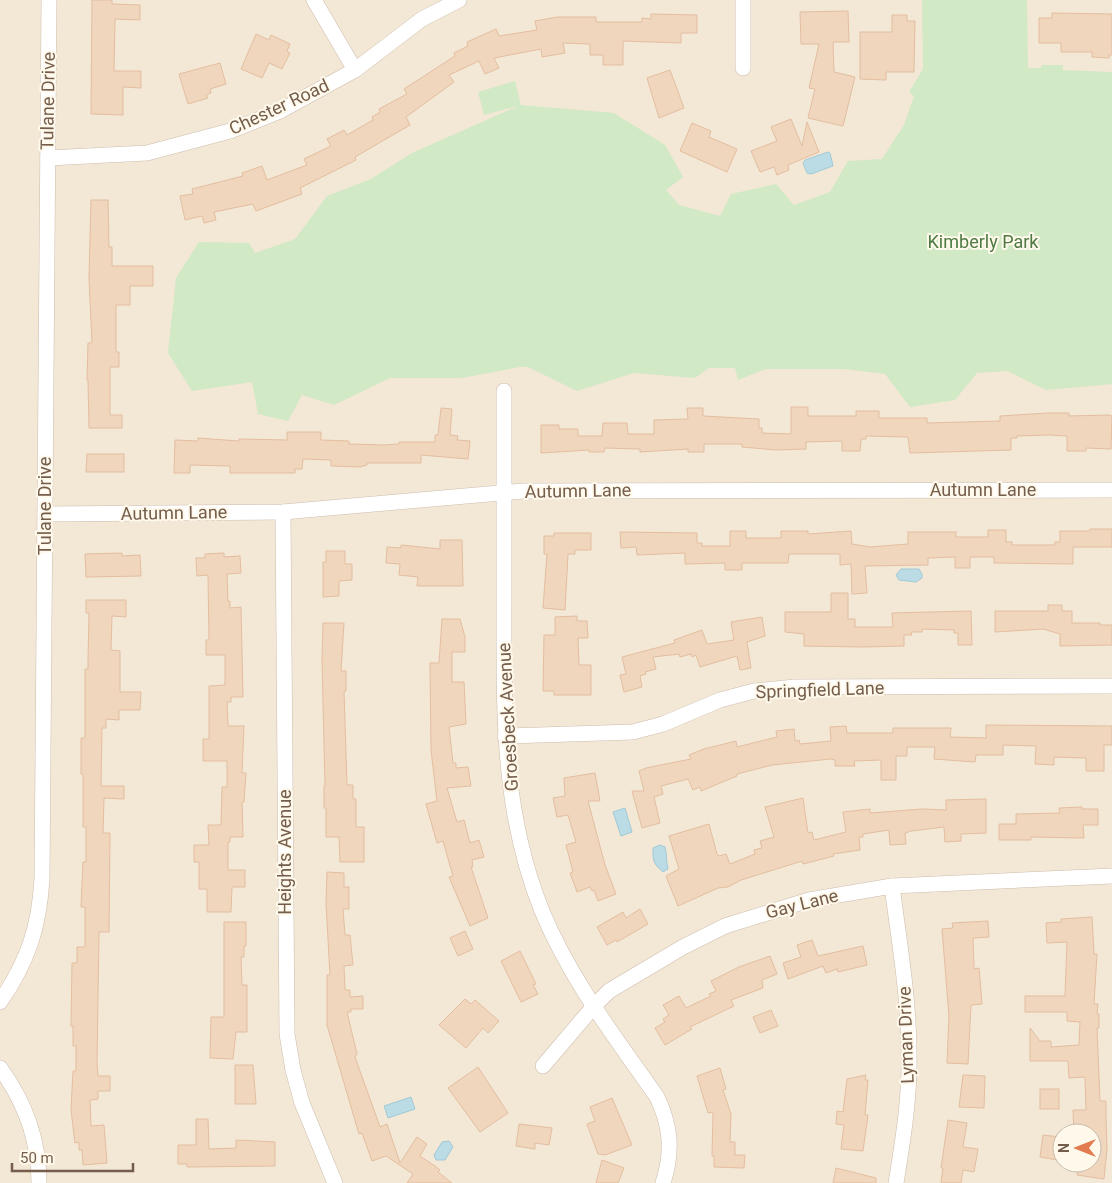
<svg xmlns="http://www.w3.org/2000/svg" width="1112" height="1183" font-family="Roboto,sans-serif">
<rect width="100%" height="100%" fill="#fcf5e6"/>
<path fill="#f3e7d5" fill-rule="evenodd" d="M0,0h1112v1183h-1112zM1062,1133h30v30h-30z"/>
<polygon fill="#d1e9c5" points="922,0 1027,0 1028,68 1041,68 1042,65 1063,65 1063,70 1112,72 1112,384 1046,390 1007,371 977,373 955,400 910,407 885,374 844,369 766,369 738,380 735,368 709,368 695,378 634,373 577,391 528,367 520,367 462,378 390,378 334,405 302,395 288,421 258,414 252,382 192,391 168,353 176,278 199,242 249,243 255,253 295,239 327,196 371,179 412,153 518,106 484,115 478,92 515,81 521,105 614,113 665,145 683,177 666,190 679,205 720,216 731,194 776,184 794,205 830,192 848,161 882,159 904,125 914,96 909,92 923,69"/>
<g fill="#bbdce5" stroke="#a1cad7">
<polygon points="828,152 830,153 833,166 811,174 807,173 803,163 805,160"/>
<polygon points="901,569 919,569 922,574 922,578 916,582 899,580 896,575"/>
<polygon points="625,808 632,832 621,836 613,812"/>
<path d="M660,845l5,2c2,6 1,14 3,22l-5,3c-10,-9 -10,-10 -10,-24z"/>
<polygon points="411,1097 415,1109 388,1118 384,1106"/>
<polygon points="449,1141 453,1147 445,1160 436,1160 434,1155 442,1142"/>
</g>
<g fill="#f1d6be" stroke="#e3be9f">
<polygon points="92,0 112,0 112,4 140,5 140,20 115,19 114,71 141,71 141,88 123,87 123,115 91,114"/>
<polygon points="848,11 849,42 833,42 834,72 855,77 843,126 808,118 815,89 809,88 819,44 801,44 800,12"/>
<polygon points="1052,13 1112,14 1112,55 1109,55 1109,58 1092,57 1092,52 1061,52 1061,43 1039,43 1039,18 1052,18"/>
<polygon points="651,14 697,15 697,33 681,33 681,43 623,41 623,65 603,65 603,55 590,55 590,44 563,43 565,53 542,57 541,49 494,58 499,68 485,74 479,61 449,75 454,82 406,117 410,125 355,157 356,160 300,188 302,194 256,211 253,204 214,212 216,220 204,223 202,216 185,220 180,196 193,194 192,189 243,176 242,173 262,166 267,180 307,165 304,159 331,146 327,139 344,130 347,135 373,120 372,117 380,112 379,109 407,94 404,89 455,56 454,53 468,46 467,42 496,29 499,36 537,30 535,21 558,17 596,17 596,22 642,22 642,18 651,19"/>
<polygon points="892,15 907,15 907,21 915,21 914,72 886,72 886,80 860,79 860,32 892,32"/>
<polygon points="256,34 269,40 271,35 290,44 287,51 290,53 282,69 269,63 262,78 241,69"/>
<polygon points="220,63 226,84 210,89 211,93 206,95 208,98 188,104 179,74"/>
<polygon points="670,70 684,108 659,118 647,78"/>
<polygon points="791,119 802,146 807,122 819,152 788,165 789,170 777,175 774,167 760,172 751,151 777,141 771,127"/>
<polygon points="692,123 711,131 709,137 737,149 727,172 680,151"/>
<polygon points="91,200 108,200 109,247 112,247 112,266 153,266 153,286 130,286 130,305 116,305 116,352 119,352 119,367 110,367 110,415 122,415 122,428 89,428 88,380 87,380 88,343 92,343 89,278"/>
<polygon points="791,407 808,407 808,416 856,416 856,411 879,411 879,418 927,418 927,423 1000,421 1000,416 1048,413 1069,413 1069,416 1109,415 1112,416 1111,449 1086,448 1086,451 1067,451 1067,436 1049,435 1017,436 1017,438 1011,438 1011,450 910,453 908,437 866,436 866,439 861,439 860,451 842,451 842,441 806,442 806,449 776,450 742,447 742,444 704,444 704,452 688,452 688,449 640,452 640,449 605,448 604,452 589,452 589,450 541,453 541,425 559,425 559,429 578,429 578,436 602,436 603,423 627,423 628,434 654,434 654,420 688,419 687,408 703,408 703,416 759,419 759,428 762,428 762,433 791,434"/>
<polygon points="441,408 452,409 450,435 458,436 457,440 470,441 468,459 421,455 421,463 367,463 367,465 360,467 331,466 331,460 303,459 302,469 295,469 295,473 230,473 230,466 190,465 190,473 174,473 175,440 198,441 198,438 239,441 239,439 287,440 287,432 321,432 321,440 349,441 349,444 384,445 399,444 399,442 435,442 435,435 438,435"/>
<polygon points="87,454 124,454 124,472 86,472"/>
<polygon points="1090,529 1112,529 1112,547 1073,547 1073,564 994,563 994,557 970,557 970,568 955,568 955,557 928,558 928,565 865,566 867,593 852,594 851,564 840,565 840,554 789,554 788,563 742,563 742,570 725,570 725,563 685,564 685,553 637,555 636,547 621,548 620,532 697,533 697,543 702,543 702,546 730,546 730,531 746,531 746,538 781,538 781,531 808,531 808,534 851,531 852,544 870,547 908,544 908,532 956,532 956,537 988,537 988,530 1006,530 1006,542 1012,542 1012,545 1055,545 1055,542 1060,542 1060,531 1090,531"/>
<polygon points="554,533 591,533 591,550 575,550 575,554 568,554 565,610 543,608 547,554 544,554 544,536 554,536"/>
<polygon points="440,540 462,540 463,586 417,586 418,577 399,575 400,564 386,563 387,547 401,548 401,545 440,549"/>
<polygon points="326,551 345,551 345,564 352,564 352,580 339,581 339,596 323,597 323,562 326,562"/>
<polygon points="122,553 122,556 140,555 141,576 86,577 85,554"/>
<polygon points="224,553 224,557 240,556 241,573 227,574 228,602 230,601 230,608 241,607 243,697 231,697 231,702 227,702 228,726 244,726 242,773 246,773 244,802 242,802 243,837 230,837 230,842 228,842 228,870 245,870 245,887 232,887 231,912 207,912 207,889 199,889 199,862 194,862 194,845 209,845 208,825 221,825 222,787 227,787 227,761 203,761 203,739 209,739 209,686 225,685 225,655 206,655 206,640 209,640 208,575 197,576 196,558 205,558 205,554"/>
<polygon points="831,593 848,593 848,619 855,619 855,627 893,627 892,613 971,611 972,645 958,645 958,633 954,633 954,630 922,629 922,632 911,632 912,635 904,635 904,646 863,647 804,646 804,634 785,632 785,612 831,612"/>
<polygon points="86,600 126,600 126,617 112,616 111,650 120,651 120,692 141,692 140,710 119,710 119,720 106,719 106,728 102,728 101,786 124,786 124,799 104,798 103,833 110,833 109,932 99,932 97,1064 98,1076 110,1076 110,1091 98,1091 98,1099 90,1100 91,1126 104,1125 107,1163 83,1165 82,1150 79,1150 79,1142 75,1143 71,1110 73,1071 76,1071 76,1046 73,1046 73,1026 71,1026 72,963 77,963 77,947 85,947 85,907 81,907 83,862 86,862 86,827 83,827 83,774 81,774 81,738 85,738 85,669 88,669 88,660 89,613 86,613"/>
<polygon points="1048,605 1062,605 1062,611 1072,611 1072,623 1100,623 1100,625 1112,625 1112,645 1060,646 1060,634 1043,629 995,632 995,611 1048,611"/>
<polygon points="577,616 577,621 587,621 588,638 578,638 579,665 591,665 591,695 554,695 554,691 543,691 544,635 555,635 555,617"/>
<polygon points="762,617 765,636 747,642 751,668 740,670 737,656 700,667 696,655 692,657 691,654 680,657 679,654 653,657 656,669 645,672 646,674 640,676 642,687 624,692 620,675 626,674 622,657 675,643 674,640 702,630 707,644 734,640 731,622"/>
<polygon points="442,619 460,619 465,637 465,652 452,652 452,682 464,682 466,724 449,727 453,763 456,763 456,768 468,767 471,786 447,788 457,822 464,820 470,843 479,840 484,857 472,860 473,867 471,867 488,918 470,926 449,877 453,876 443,841 437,843 426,804 437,801 431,750 430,663 439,663"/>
<polygon points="323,623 344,623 341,671 346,671 346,691 344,691 347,785 353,785 353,799 356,799 356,827 364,827 364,862 340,862 339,837 326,837 326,808 324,808 324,786 325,786 322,659"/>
<polygon points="986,725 1112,726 1112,745 1104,745 1104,771 1086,771 1086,758 1054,757 1054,765 1035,764 1036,746 1003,745 1003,755 976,755 975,762 934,759 935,747 907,747 907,756 896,756 896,780 881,780 881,760 854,761 855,766 835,766 835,760 831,759 772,765 737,774 737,776 701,791 700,787 693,790 688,779 661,786 663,794 654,797 660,823 642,828 632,791 644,791 639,771 646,768 691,759 689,755 704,749 736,741 737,747 777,737 776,731 794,729 795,741 799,740 800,744 831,741 830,727 846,726 847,733 893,733 893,728 951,728 950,737 986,738"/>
<polygon points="595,773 600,801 588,801 605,865 616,894 598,901 594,890 592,891 590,887 577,892 570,873 573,872 566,845 576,842 568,815 557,817 553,798 565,796 564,778"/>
<polygon points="803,798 808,833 812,832 814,840 846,832 843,812 870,809 870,813 922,809 946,810 946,800 986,799 986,833 961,834 961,841 945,842 944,827 911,831 905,833 906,844 890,845 889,830 863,834 863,837 859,837 860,850 833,854 834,856 803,864 802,861 741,880 728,887 718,888 678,906 666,876 679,869 669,836 709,824 717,854 719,856 726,854 730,864 755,854 754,850 762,848 760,841 774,837 765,807"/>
<polygon points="1082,807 1082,809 1098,809 1098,825 1083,825 1084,838 1031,837 1031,840 999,840 999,824 1016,824 1016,814 1060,813 1059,808"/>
<polygon points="327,872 344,873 344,887 349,887 349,909 343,909 345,935 350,935 353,965 344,966 345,990 350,990 350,997 363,996 363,1009 351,1009 351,1012 347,1012 357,1054 355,1057 380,1127 387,1124 400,1163 417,1137 427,1144 420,1156 435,1166 440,1170 438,1172 452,1183 407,1183 413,1174 386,1156 372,1161 362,1133 359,1134 327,1025 327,975 330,975 326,903"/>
<polygon points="640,909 648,924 617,942 616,940 607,945 597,927 623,912 626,918"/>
<polygon points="1092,917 1094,954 1097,954 1094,1004 1098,1004 1097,1014 1099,1014 1099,1028 1097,1028 1100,1101 1106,1101 1106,1117 1107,1149 1104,1179 1077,1175 1078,1163 1092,1163 1092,1133 1074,1133 1073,1110 1086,1110 1085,1077 1069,1078 1068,1061 1030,1061 1030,1028 1040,1041 1051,1041 1051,1047 1079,1045 1080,1022 1067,1021 1067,1012 1025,1012 1025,996 1065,996 1067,942 1047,943 1046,923 1061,922 1061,919"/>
<polygon points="988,921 989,937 973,938 974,969 979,968 982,1004 971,1005 968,1064 947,1063 949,1016 942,929 953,928 952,923"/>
<polygon points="224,922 246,922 246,946 244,946 244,957 241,957 242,985 247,985 247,1032 236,1032 233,1059 210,1058 211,1017 224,1017"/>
<polygon points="465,931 473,949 458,956 450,938"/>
<polygon points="812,940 818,956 863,946 867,965 838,972 837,969 826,973 823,966 788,979 783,963 801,957 797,945"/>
<polygon points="520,951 536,984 533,985 538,994 521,1002 501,961"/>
<polygon points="770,956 777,974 762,980 763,988 731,1000 734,1006 690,1027 692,1029 665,1045 655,1028 665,1022 663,1019 669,1015 663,1005 679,996 686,1008 711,996 709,994 716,991 711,981 739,967"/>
<polygon points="465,999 471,1004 475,1000 499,1021 488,1033 483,1028 466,1048 439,1025"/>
<polygon points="771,1010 778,1026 760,1033 753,1017"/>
<polygon points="235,1065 253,1065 256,1104 235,1104"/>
<polygon points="478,1067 508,1113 480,1132 448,1088"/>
<polygon points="720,1068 726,1089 723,1090 731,1114 730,1142 735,1142 735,1155 745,1155 744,1168 714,1167 714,1156 712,1156 713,1112 708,1113 697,1076"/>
<polygon points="866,1075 865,1080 868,1080 865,1115 868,1115 863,1151 841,1149 844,1125 836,1124 837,1111 843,1112 847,1079"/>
<polygon points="963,1075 985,1076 984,1108 959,1107"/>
<rect x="1040" y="1089" width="19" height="20"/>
<polygon points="612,1098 632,1145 605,1155 598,1154 587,1124 595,1121 590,1107"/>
<polygon points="196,1119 208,1119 209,1149 236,1148 236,1140 275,1142 275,1166 187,1167 187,1164 178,1164 178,1145 196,1145"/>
<polygon points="948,1120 967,1123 963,1147 978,1149 974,1172 963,1170 961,1183 941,1183 943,1168 941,1168"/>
<polygon points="519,1124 552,1128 549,1145 535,1143 535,1149 516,1146"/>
<polygon points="1043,1135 1060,1137 1057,1160 1040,1157"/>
<polygon points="602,1160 624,1168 618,1183 596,1183"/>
<polygon points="836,1168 876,1178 876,1183 833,1183"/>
</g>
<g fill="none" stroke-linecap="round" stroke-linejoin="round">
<g stroke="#cdbdad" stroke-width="16">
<g id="minor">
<polyline points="314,0 355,70"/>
<polyline points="743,68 743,0"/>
<polyline points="48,158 147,153 230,131 280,111 355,70 422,19 459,0"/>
<path d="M504,391c0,73 0,146 0,219 0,104 -2,202 38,301 28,68 73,126 115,186 14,29 16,55 6,86"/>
<polyline points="283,512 287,1034 293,1070 302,1103 335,1183"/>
<polyline points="45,514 283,512 523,491 1112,490"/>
<polyline points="505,736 633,732 663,724 720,700 754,691 795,687 1112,686"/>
<path d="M892,886c7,55 17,112 17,168 1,43 -6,86 -13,129"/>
<path d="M0,1002c28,-41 39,-74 42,-123l7,-879"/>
<polyline points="543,1066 594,1006 609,991 683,947 725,926 809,900 892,886 1112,876"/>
<path d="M0,1068c25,34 39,72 39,115"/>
</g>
</g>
<use href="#minor" stroke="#fff" stroke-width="15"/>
</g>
<g text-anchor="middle" stroke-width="4" stroke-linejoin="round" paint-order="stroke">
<g font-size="18" fill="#755d4b" stroke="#fff9ec">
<text transform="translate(48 101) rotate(-89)" y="6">Tulane Drive</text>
<text transform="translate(279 107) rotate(-25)" y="6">Chester Road</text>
<text x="983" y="496">Autumn Lane</text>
<text transform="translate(578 491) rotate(-1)" y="6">Autumn Lane</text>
<text transform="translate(45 506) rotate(-90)" y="6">Tulane Drive</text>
<text transform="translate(174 513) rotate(-1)" y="6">Autumn Lane</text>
<text transform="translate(820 690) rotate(-2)" y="6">Springfield Lane</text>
<text transform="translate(508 717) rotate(-93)" y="6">Groesbeck Avenue</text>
<text transform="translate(285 852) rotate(-90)" y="6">Heights Avenue</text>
<text transform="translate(802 904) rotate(-14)" y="6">Gay Lane</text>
<text transform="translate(906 1035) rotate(-92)" y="6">Lyman Drive</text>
</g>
<g font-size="18" fill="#4f7a43" stroke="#fff9ec">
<text x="983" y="248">Kimberly Park</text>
</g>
</g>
<g transform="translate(1077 1148) rotate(270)"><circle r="24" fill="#fff9ec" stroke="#c8bbac"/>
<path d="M0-4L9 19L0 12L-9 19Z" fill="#e27b4f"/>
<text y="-8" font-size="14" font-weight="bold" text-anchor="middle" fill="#755d4b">N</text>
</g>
<path d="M12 1163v8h121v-8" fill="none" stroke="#755d4b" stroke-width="2.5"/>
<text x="20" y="1163" font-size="15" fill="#755d4b" stroke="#fff9ec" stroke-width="4" paint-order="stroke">50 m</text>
</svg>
